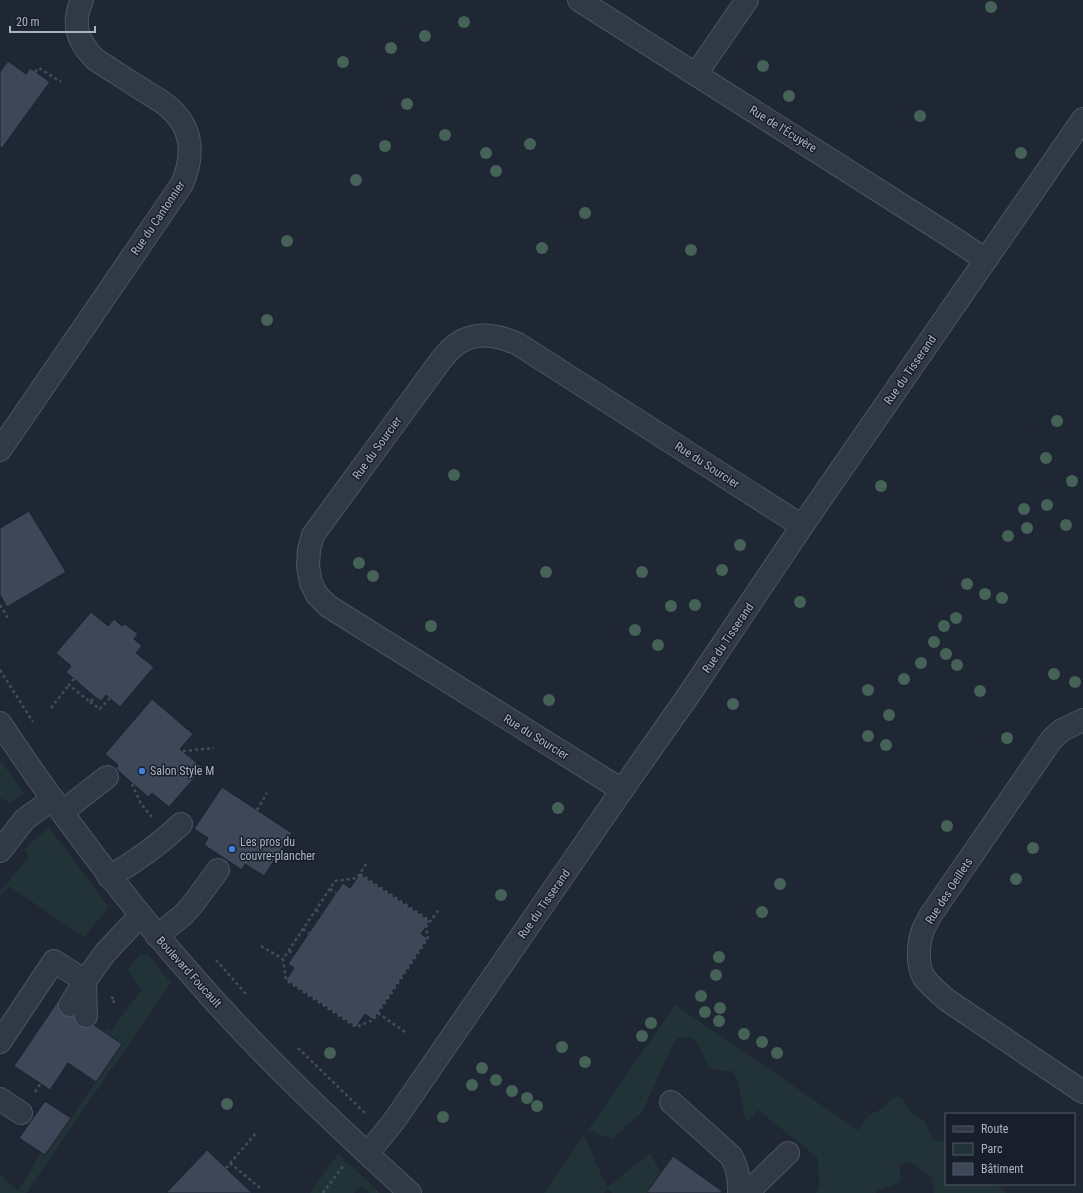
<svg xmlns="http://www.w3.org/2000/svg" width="1083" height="1193" font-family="'Roboto Condensed',sans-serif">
<rect width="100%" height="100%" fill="#1f2735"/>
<g fill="#213336">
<polygon points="0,760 24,793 11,803 0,798"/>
<polygon points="49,828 109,907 84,937 9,886 0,896 0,891 29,857 24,849"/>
<polygon points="147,954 171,983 26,1193 0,1193 0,1174 18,1191 41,1153 45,1155 122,1044 104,1032 107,1029 111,1031 141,990 128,970 139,955"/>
<polygon points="675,1005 858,1130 869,1115 882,1109 895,1096 902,1098 912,1113 925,1121 933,1140 946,1142 946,1184 996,1184 1006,1193 934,1193 932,1177 909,1161 899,1165 901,1182 878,1190 876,1193 816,1193 820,1187 817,1157 758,1110 746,1122 738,1082 733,1071 723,1071 709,1067 696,1041 689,1037 677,1038 670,1050 643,1111 612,1139 588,1130"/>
<polygon points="584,1135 607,1188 650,1153 661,1173 649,1193 613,1193 607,1189 604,1193 544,1193"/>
<polygon points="338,1154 380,1193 369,1193 361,1185 354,1193 310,1193"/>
</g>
<g fill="#3d4758" stroke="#1a212c">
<polygon points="8,61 26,74 30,68 50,82 2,148 0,147 0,72"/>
<polygon points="29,511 66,572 7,607 0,595 0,528"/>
<polygon points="91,612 108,626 114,619 122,626 125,624 138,634 134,639 142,646 136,653 154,667 120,707 106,695 101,701 95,697 66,672 71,666 56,653"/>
<polygon points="152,699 193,734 180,749 203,768 169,807 152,793 148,797 116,769 118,765 105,754"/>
<polygon points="222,787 292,833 264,876 245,864 242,870 204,845 208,838 194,829"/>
<polygon points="360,874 430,921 421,934 428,938 378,1013 373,1020 365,1014 356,1027 286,980 294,968 288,964 336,893 343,883 350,888"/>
<polygon points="60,998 95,1022 94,1025 122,1044 96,1082 68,1063 50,1090 14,1066"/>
<polygon points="45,1101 71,1118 45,1155 19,1138"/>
<polygon points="207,1150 226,1168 252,1193 168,1193 167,1192"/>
<polygon points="673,1156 722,1191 721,1193 649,1193 647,1192"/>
</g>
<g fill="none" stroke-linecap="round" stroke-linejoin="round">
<g stroke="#4d5461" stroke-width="24">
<g id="minor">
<polyline points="579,0 950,236 986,260"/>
<polyline points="696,74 747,0"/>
<path d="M0,450l182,-266c13,-30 11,-58 -16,-79 -7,-6 -16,-10 -23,-15 -16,-10 -31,-20 -47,-30 -18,-17 -25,-36 -14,-60"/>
<path d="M1083,720l-21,10 -10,9 -122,177c-2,5 -5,9 -7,14 -5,13 -6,33 0,46 6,9 16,17 24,24l136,92"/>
<path d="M0,723c60,90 124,176 196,257 66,76 140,145 214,213"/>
<path d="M622,790l-294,-184 -11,-11 -6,-12 -3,-17 1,-16 4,-15 128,-175c4,-4 7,-9 11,-12 20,-18 43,-14 66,-4l284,182"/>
<polyline points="62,812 107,777"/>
<polyline points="0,851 25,819 53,799"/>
<path d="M109,877c26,-15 50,-32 72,-53"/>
<polyline points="157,936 183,915 193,904 218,870"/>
<polyline points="70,1005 85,981 86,1016"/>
<polyline points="0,1042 54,961 85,981 105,953 140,916"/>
<polyline points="0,1099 21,1113"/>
<path d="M671,1102l60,54c7,12 8,23 8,37"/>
<polyline points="368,1153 394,1121 622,790 688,696 802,526 1083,119"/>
<polyline points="747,1193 788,1153"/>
</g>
</g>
<g stroke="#3e5054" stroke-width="2.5" stroke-dasharray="3 3" stroke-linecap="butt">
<polyline points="35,72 39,68 61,82"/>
<polyline points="0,605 9,620"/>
<polyline points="0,670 33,722"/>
<polyline points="74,679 69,685 90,702 95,697"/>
<polyline points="90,702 100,709 110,698"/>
<polyline points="51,708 69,685"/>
<polyline points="183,751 214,748"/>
<polyline points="132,784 141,804 152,817"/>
<polyline points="257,810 267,793"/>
<polyline points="366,864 357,878 335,881 283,959 286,980 356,1027 373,1020 378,1013 428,938 426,927 440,908"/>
<polyline points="360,874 430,921"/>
<polyline points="330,889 336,893"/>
<polyline points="316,910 321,914"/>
<polyline points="303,929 309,933"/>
<polyline points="261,946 283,959"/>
<polyline points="289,951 294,954"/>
<polyline points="216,960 246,994"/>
<polyline points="111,997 115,999 112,1005"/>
<polyline points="378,1013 405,1032"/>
<polyline points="298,1048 366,1114"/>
<polyline points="35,1092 40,1084"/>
<polyline points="230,1163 260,1188"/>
<polyline points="226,1168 256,1133"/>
<polyline points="323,1193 343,1166"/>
</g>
<use href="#minor" stroke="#323946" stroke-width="22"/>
</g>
<g fill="#456256">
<circle cx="991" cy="7" r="6"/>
<circle cx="464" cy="22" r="6"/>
<circle cx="425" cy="36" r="6"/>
<circle cx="391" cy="48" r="6"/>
<circle cx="343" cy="62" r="6"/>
<circle cx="763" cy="66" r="6"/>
<circle cx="789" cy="96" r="6"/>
<circle cx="407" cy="104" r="6"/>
<circle cx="920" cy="116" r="6"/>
<circle cx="445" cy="135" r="6"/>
<circle cx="530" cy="144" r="6"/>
<circle cx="385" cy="146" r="6"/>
<circle cx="486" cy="153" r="6"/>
<circle cx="1021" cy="153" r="6"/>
<circle cx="496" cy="171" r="6"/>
<circle cx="356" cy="180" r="6"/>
<circle cx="585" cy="213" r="6"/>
<circle cx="287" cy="241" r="6"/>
<circle cx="542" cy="248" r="6"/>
<circle cx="691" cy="250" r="6"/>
<circle cx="267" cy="320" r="6"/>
<circle cx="1057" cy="421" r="6"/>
<circle cx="1046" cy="458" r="6"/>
<circle cx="454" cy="475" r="6"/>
<circle cx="1072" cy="481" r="6"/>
<circle cx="881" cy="486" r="6"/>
<circle cx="1047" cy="505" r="6"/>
<circle cx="1024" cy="509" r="6"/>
<circle cx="1066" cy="525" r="6"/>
<circle cx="1027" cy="528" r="6"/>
<circle cx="1008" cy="536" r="6"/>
<circle cx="740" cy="545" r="6"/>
<circle cx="359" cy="563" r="6"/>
<circle cx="722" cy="570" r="6"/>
<circle cx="546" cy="572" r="6"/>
<circle cx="642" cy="572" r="6"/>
<circle cx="373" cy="576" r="6"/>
<circle cx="967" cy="584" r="6"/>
<circle cx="985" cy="594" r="6"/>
<circle cx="1002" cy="598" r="6"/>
<circle cx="800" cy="602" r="6"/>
<circle cx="695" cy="605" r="6"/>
<circle cx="671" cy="606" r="6"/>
<circle cx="956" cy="618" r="6"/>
<circle cx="431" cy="626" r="6"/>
<circle cx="944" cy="626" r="6"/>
<circle cx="635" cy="630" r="6"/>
<circle cx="934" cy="642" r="6"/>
<circle cx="658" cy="645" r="6"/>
<circle cx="946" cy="654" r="6"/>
<circle cx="921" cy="663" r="6"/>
<circle cx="957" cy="665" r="6"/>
<circle cx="1054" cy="674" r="6"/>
<circle cx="904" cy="679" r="6"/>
<circle cx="1075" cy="682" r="6"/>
<circle cx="868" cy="690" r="6"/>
<circle cx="980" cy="691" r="6"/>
<circle cx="549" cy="700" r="6"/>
<circle cx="733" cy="704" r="6"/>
<circle cx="889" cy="715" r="6"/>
<circle cx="868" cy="736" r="6"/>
<circle cx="1007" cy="738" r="6"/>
<circle cx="886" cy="745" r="6"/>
<circle cx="558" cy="808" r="6"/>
<circle cx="947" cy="826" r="6"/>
<circle cx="1033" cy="848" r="6"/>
<circle cx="1016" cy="879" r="6"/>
<circle cx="780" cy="884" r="6"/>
<circle cx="501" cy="895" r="6"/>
<circle cx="762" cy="912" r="6"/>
<circle cx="719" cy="957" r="6"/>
<circle cx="716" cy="975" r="6"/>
<circle cx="701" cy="996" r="6"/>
<circle cx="720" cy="1008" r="6"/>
<circle cx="705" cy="1012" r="6"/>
<circle cx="719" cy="1021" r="6"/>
<circle cx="651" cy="1023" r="6"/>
<circle cx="744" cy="1034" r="6"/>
<circle cx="642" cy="1036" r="6"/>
<circle cx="762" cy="1042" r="6"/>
<circle cx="562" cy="1047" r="6"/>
<circle cx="330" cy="1053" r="6"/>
<circle cx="777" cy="1053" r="6"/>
<circle cx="585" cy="1062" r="6"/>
<circle cx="482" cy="1068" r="6"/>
<circle cx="496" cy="1080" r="6"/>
<circle cx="472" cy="1085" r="6"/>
<circle cx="512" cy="1091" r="6"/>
<circle cx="527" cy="1098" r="6"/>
<circle cx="227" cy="1104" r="6"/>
<circle cx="537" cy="1106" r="6"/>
<circle cx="443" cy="1117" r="6"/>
</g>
<g fill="#3f7fe0" stroke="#181f2a" stroke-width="1.5">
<circle cx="142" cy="771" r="4"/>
<circle cx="232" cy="849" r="4"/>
</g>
<g text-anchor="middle" stroke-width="3" stroke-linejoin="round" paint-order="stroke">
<g font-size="12" fill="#acb4c3" stroke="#181f2a">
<text transform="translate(783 129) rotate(32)" y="4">Rue de l'Écuyère</text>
<text transform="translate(158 218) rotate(-56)" y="4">Rue du Cantonnier</text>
<text transform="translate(910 370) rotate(-55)" y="4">Rue du Tisserand</text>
<text transform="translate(377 448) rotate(-54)" y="4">Rue du Sourcier</text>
<text transform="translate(707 465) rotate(33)" y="4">Rue du Sourcier</text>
<text transform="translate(728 638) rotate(-56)" y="4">Rue du Tisserand</text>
<text transform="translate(536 737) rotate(32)" y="4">Rue du Sourcier</text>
<text transform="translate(949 891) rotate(-57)" y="4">Rue des Oeillets</text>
<text transform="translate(544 904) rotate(-55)" y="4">Rue du Tisserand</text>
<text transform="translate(189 972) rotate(48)" y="4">Boulevard Foucault</text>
</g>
<g font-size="12" fill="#acb4c3" stroke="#181f2a" text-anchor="start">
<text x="150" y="775">Salon Style M</text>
<text x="240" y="846">Les pros du<tspan x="240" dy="14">couvre-plancher</tspan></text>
</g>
</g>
<rect x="945" y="1113" width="130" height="72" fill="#181f2a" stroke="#535b67"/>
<rect x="953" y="1126" width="20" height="6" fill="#323946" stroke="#535b67"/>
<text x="981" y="1133" font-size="12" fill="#acb4c3">Route</text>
<rect x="953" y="1143" width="20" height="12" fill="#213336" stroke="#535b67"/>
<text x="981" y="1153" font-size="12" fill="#acb4c3">Parc</text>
<rect x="953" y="1163" width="20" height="12" fill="#3d4758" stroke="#535b67"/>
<text x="981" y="1173" font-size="12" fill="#acb4c3">Bâtiment</text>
<path d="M10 26v6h85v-6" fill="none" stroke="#acb4c3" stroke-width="2"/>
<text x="16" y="26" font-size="12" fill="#acb4c3" stroke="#181f2a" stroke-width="3" paint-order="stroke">20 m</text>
</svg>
